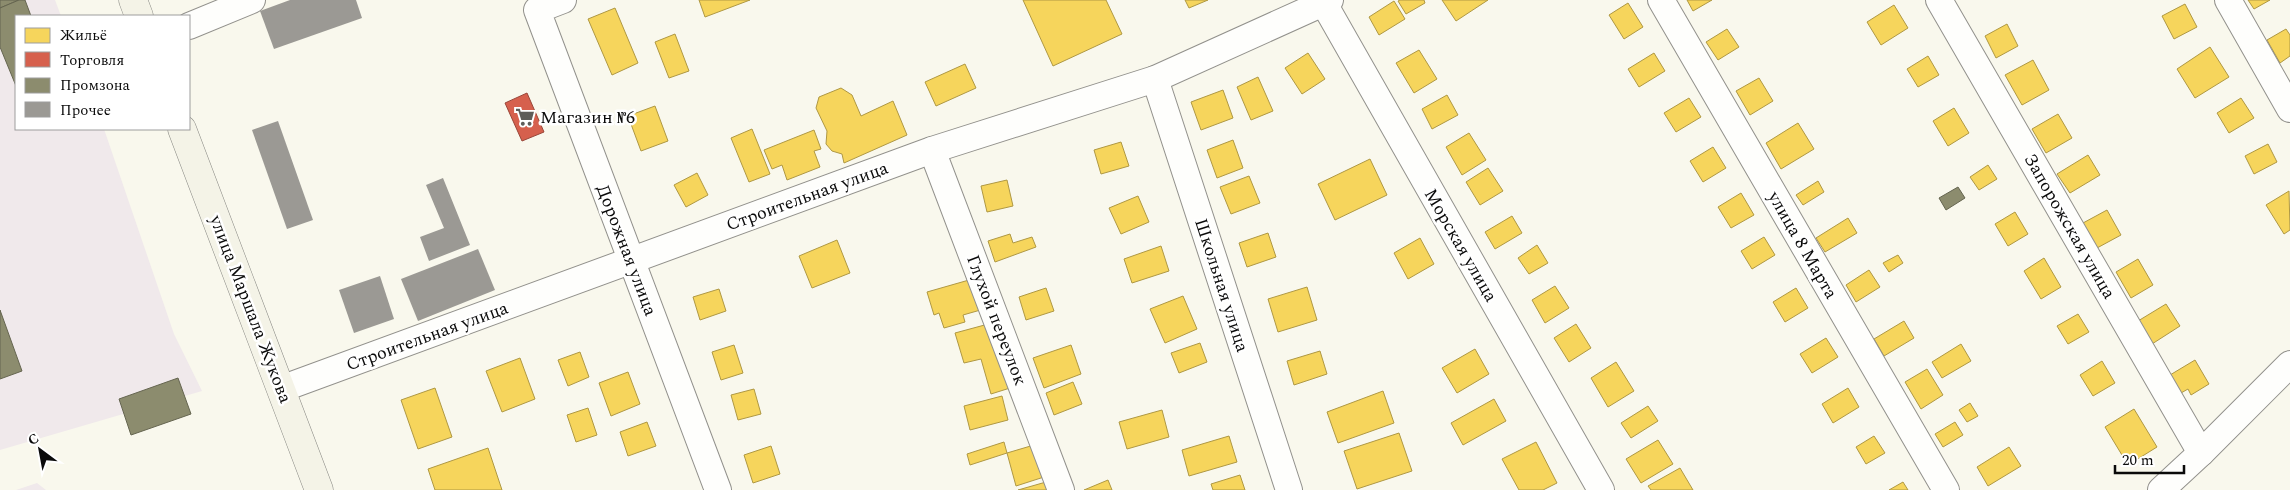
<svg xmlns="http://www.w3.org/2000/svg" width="2290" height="490" font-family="Spectral,serif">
<rect width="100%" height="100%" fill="#f9f8ed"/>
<g fill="#f0e9eb">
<polygon points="0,0 55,0 61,16 16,16 16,129 104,129 174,334 202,391 0,450"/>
<polygon points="37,483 46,490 16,490"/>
</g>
<g fill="#f6d55c" stroke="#af9843">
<polygon points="699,0 750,0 705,17"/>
<polygon points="1023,0 1106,0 1122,34 1053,66"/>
<polygon points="1185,0 1208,0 1189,8"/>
<polygon points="1400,0 1424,0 1425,3 1406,14 1398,1"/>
<polygon points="1442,0 1488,0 1456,21"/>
<polygon points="1687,0 1712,0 1693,11"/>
<polygon points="2248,0 2270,0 2254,9"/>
<polygon points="1394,1 1405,19 1379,35 1369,17"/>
<polygon points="1628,3 1643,27 1624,39 1609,15"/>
<polygon points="2185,4 2197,27 2174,39 2162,16"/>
<polygon points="1894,5 1908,28 1881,45 1867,22"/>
<polygon points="615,8 638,63 612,75 588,19"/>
<polygon points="2007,24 2018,46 1996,58 1985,36"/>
<polygon points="1727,29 1739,47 1718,60 1706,42"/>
<polygon points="2286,29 2290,35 2290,56 2280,63 2267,40"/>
<polygon points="675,34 689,71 669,78 655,42"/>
<polygon points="2210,47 2229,77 2195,98 2177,69"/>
<polygon points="1419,50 1437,79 1414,93 1396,63"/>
<polygon points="1308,53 1325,79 1302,94 1285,68"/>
<polygon points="1654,53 1665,71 1639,87 1628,69"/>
<polygon points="1928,56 1939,75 1918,87 1907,69"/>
<polygon points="2033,60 2049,90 2022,105 2005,75"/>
<polygon points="965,64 976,88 936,106 925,82"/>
<polygon points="1258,77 1273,111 1251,120 1237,87"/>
<polygon points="1759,78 1773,101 1750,115 1736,91"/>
<polygon points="841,88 852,95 861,116 893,101 907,135 844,163 842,154 832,151 826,144 827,131 816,108 819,97"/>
<polygon points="1223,90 1233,118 1201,130 1191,102"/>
<polygon points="1447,95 1458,115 1432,129 1422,109"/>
<polygon points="1689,98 1701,117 1676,132 1664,113"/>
<polygon points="2241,98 2254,118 2229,133 2217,113"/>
<polygon points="655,106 668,141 641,151 628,116"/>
<polygon points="1954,108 1969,133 1948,146 1933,121"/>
<polygon points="2058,114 2072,138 2046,153 2032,129"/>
<polygon points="1798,123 1814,149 1781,169 1766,143"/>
<polygon points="752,129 770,174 749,182 731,138"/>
<polygon points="814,130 821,149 814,151 820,167 787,180 782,165 772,169 764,150"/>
<polygon points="1469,133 1486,160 1462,175 1446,147"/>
<polygon points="1233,140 1243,168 1217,178 1207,150"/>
<polygon points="1121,142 1129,166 1101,174 1094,150"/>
<polygon points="2268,144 2277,162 2254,174 2245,156"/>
<polygon points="1713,147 1726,168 1703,182 1690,161"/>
<polygon points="2088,155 2100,175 2070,193 2057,174"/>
<polygon points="1370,159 1387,195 1335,220 1318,184"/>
<polygon points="1988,165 1997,179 1979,190 1970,177"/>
<polygon points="1488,168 1503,191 1480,205 1466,182"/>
<polygon points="697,173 708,195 686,207 674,185"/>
<polygon points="1249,176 1260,203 1231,214 1220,187"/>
<polygon points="1007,180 1013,206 987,212 981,186"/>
<polygon points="1818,181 1824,192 1803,205 1796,195"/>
<polygon points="2289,191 2290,230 2284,234 2266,205"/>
<polygon points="1741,193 1754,215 1731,228 1718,207"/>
<polygon points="1138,196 1149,222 1121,234 1109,208"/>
<polygon points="2107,210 2121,235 2097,248 2083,223"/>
<polygon points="2015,212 2028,234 2008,246 1995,224"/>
<polygon points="1512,216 1522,233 1495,249 1485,232"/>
<polygon points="1848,218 1857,233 1825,252 1816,238"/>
<polygon points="1268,233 1276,257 1247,267 1239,243"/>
<polygon points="1010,234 1013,243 1032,237 1036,247 995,262 988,241"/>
<polygon points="1764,237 1775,255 1752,269 1741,251"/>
<polygon points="1420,238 1434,264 1408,279 1394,253"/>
<polygon points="837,240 850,273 812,288 799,256"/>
<polygon points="1537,245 1548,263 1529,274 1518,258"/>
<polygon points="1161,246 1169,271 1132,283 1124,259"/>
<polygon points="1898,255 1903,263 1889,272 1883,263"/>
<polygon points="2044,258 2061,287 2041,299 2024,271"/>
<polygon points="2138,259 2153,285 2131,298 2116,272"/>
<polygon points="1869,270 1880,287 1856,302 1846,285"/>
<polygon points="976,278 984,309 963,315 965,322 944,328 939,313 934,315 927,292"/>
<polygon points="1555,286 1569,308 1545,323 1532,300"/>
<polygon points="1307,287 1317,320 1278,332 1268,299"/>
<polygon points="1046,288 1054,311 1026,320 1019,297"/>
<polygon points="1796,288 1808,308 1785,322 1773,302"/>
<polygon points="719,289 726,311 700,320 693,297"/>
<polygon points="1183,296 1197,329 1165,343 1150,309"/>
<polygon points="2166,304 2180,326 2152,344 2138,321"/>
<polygon points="2078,314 2089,332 2068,344 2057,326"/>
<polygon points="1904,321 1914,338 1884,356 1874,339"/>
<polygon points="992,323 1010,388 991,394 981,359 964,363 955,333"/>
<polygon points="1576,324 1591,348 1569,362 1554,338"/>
<polygon points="1826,338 1838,357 1812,373 1800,354"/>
<polygon points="1200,343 1207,362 1179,373 1171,353"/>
<polygon points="1961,344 1971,361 1942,378 1932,362"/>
<polygon points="734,345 743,373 721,380 712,352"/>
<polygon points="1071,345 1081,374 1044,388 1033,358"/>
<polygon points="1475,349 1489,374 1457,393 1442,368"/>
<polygon points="1320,351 1327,374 1294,385 1287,361"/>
<polygon points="580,352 589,377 568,386 558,360"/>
<polygon points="520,358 535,399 502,412 486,371"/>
<polygon points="2195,360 2209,384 2191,395 2188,389 2181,393 2170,375"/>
<polygon points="2102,361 2115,383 2093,396 2080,375"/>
<polygon points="1616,362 1634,391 1608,407 1591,378"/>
<polygon points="1927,369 1943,395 1921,409 1905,382"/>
<polygon points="628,372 640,404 611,416 599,383"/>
<polygon points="1073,382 1082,404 1054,415 1046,393"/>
<polygon points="435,388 452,437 418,449 401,400"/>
<polygon points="1848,388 1859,407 1833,423 1822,404"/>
<polygon points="754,389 761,414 738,420 731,395"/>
<polygon points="1383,391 1394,423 1338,443 1327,412"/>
<polygon points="1002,396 1008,420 970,430 964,406"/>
<polygon points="1494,399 1506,421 1463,445 1451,423"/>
<polygon points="1970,403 1978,416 1967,422 1959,410"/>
<polygon points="1648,406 1658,421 1631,438 1621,423"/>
<polygon points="588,408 597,435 576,442 567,415"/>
<polygon points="2134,409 2157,447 2128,465 2105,427"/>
<polygon points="1162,410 1169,437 1127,449 1119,422"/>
<polygon points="647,422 656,446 628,456 620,432"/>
<polygon points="1955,422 1963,435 1943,447 1935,434"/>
<polygon points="1399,433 1412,471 1357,489 1344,451"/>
<polygon points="1229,436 1237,462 1189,476 1182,450"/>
<polygon points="1874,436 1885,453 1866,464 1856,447"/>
<polygon points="1658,440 1673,464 1641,483 1626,459"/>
<polygon points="1004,442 1007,453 970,465 967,454"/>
<polygon points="1536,442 1557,483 1543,490 1519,490 1502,459"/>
<polygon points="1034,445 1044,477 1016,486 1007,453"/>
<polygon points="771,446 780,474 753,483 744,455"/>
<polygon points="2009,447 2021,466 1988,486 1977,467"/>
<polygon points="488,448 502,490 435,490 428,469"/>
<polygon points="1680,468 1693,490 1651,490 1648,486"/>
<polygon points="1240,475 1245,490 1213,490 1211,484"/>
<polygon points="1108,480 1112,490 1084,490"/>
<polygon points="1046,482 1048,490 1018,490"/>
<polygon points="1903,482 1908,490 1889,490"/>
</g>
<polygon fill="#d6604d" stroke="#994639" points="527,93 544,132 522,141 505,103"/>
<g fill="#8c8c6e" stroke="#656550">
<polygon points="0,0 19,0 0,8"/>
<polygon points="19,0 25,0 31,16 16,16 16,86 0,47 0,8"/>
<polygon points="1958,187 1965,198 1946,210 1939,198"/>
<polygon points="0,310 22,371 0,379"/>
<polygon points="178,378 191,414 131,435 119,399"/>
</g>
<g fill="#9b9994">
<polygon points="290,0 356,0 362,18 274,49 260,11"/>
<polygon points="278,121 313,220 287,229 252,130"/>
<polygon points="443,178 470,245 429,261 420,237 444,228 426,185"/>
<polygon points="478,249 495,290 418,321 401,279"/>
<polygon points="380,276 394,319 354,333 339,290"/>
</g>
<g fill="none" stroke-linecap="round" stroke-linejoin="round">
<g stroke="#92918c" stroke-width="28">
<g id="street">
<polyline points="563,0 537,10 718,490"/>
<polyline points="1322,0 1601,490"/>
<polyline points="1661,0 1946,490"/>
<polyline points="1939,0 2201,453"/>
<polyline points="2228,0 2290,109"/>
<polyline points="189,26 252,0"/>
<polyline points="1155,79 1289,490"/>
<polyline points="932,150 1061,490"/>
<polyline points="281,389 932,150 1155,79 1330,0"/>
<polyline points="2161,490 2201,453 2290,364"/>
</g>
</g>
<g stroke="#888883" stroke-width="29">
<g id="secondary">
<polyline points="133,0 139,16"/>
<polyline points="182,129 319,490"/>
</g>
</g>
<use href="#street" stroke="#fefefc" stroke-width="26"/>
<use href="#secondary" stroke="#f4f3e7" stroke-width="28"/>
</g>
<defs>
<g id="supermarket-bare" transform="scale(1.5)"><path d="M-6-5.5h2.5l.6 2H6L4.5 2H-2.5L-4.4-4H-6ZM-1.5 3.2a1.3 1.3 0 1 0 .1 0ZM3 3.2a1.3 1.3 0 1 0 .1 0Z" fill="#5e5d59" stroke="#fff" stroke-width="2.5" paint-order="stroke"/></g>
</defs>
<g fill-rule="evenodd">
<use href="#supermarket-bare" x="525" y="117"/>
</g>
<g text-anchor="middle" stroke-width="5" stroke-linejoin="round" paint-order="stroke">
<g font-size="18" fill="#0a0a0a" stroke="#fff" text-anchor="start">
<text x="540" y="123">Магазин №6</text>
</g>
<g font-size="18" fill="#0a0a0a" stroke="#fff">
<text transform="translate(807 196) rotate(-20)" y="6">Строительная улица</text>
<text transform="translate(2070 226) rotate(60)" y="6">Запорожская улица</text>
<text transform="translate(1461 245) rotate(60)" y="6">Морская улица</text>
<text transform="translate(1803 245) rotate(60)" y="6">улица 8 Марта</text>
<text transform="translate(627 250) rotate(69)" y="6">Дорожная улица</text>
<text transform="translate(1222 285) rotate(72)" y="6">Школьная улица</text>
<text transform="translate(251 309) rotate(69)" y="6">улица Маршала Жукова</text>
<text transform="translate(997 320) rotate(69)" y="6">Глухой переулок</text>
<text transform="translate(427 336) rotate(-20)" y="6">Строительная улица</text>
</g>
</g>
<rect x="15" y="15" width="175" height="115" fill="#ffffff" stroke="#9d9d9d"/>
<rect x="25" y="28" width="25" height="15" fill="#f6d55c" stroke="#9d9d9d"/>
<text x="60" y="40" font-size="15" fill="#0a0a0a">Жильё</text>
<rect x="25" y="52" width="25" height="15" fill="#d6604d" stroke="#9d9d9d"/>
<text x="60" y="65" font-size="15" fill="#0a0a0a">Торговля</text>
<rect x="25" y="78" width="25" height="15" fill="#8c8c6e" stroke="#9d9d9d"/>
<text x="60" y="90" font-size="15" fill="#0a0a0a">Промзона</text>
<rect x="25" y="102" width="25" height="15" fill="#9b9994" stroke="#9d9d9d"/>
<text x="60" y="115" font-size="15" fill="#0a0a0a">Прочее</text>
<g transform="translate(40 450) rotate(328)" stroke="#ffffff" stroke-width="4" paint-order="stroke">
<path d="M0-4L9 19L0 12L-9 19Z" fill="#0a0a0a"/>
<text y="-8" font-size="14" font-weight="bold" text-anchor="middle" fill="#0a0a0a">С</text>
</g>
<path d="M2115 465v8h69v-8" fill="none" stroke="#0a0a0a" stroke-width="2.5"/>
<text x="2122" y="465" font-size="15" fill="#0a0a0a" stroke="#ffffff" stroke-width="4" paint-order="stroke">20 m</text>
</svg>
